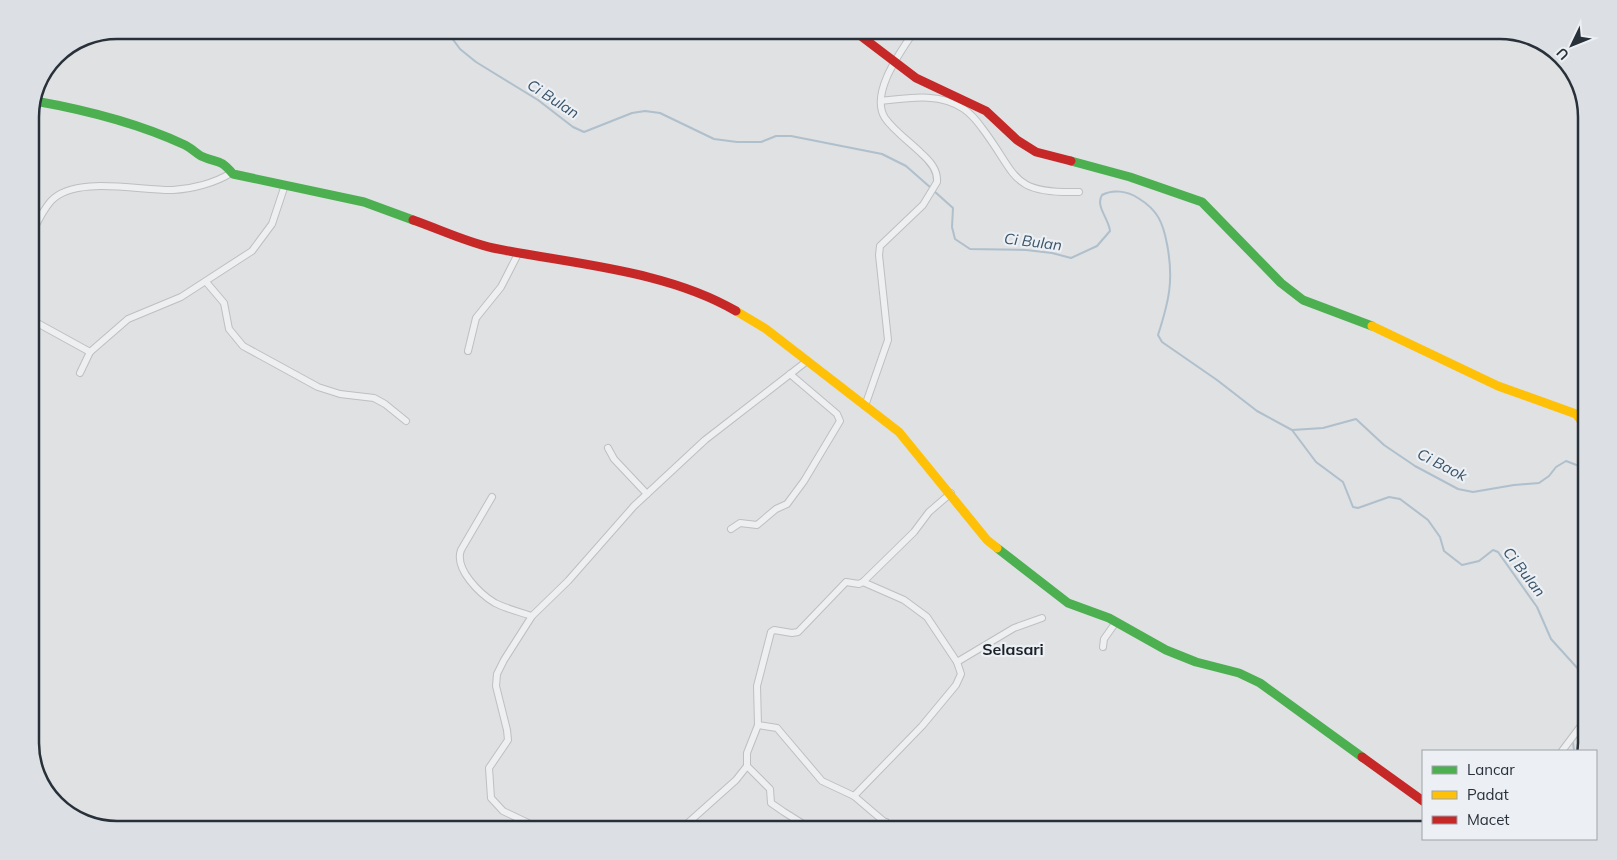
<svg xmlns="http://www.w3.org/2000/svg" width="1617" height="860" font-family="Mulish,sans-serif">
<rect width="100%" height="100%" fill="#dfe1e3"/>
<g fill="none" stroke-linecap="round" stroke-linejoin="round">
<g stroke="#afbfcb" stroke-width="2">
<polyline points="446,30 460,49 476,62 538,100 573,127 584,132 632,113 645,111 660,113 714,139 737,142 761,142 776,136 791,136 882,154 906,166 931,188"/>
<path d="M934,191l19,17 -1,19 3,12 15,10 56,1 26,3 19,5 26,-12 13,-15c-1,-12 -15,-25 -8,-36 11,-6 25,-4 36,3 20,12 25,25 29,46 7,36 2,57 -9,91l4,7 55,38 40,31 35,19 24,32 27,20 10,25 5,1 31,-11 11,2 28,21 12,17 4,14 18,14 17,-4 14,-11 5,2 39,55 14,32 29,32 7,13"/>
<polyline points="1292,430 1323,428 1356,419 1384,445 1415,466 1458,489 1473,492 1514,485 1539,483 1549,476 1556,467 1566,461 1587,469"/>
<polyline points="1579,734 1587,726"/>
<polyline points="1573,742 1574,751"/>
</g>
<g stroke="#bdbfc1" stroke-width="8">
<g id="street">
<path d="M881,101c27,-3 59,-9 83,8 7,5 13,12 18,19 36,47 27,66 97,64"/>
<path d="M30,237c6,-12 12,-26 21,-36 24,-26 89,-10 122,-11 19,-1 42,-7 58,-17"/>
<polyline points="207,283 224,303 229,329 243,346 318,387 340,394 374,398 385,404 406,421"/>
<polyline points="30,319 90,352 80,373"/>
<polyline points="1585,329 1587,329"/>
<polyline points="468,351 476,318 501,287 518,254"/>
<polyline points="90,352 128,319 181,297 252,251 272,224 285,185"/>
<path d="M865,406l23,-66 -9,-85 1,-9 43,-41 14,-23c1,-12 -7,-21 -16,-29 -11,-11 -27,-22 -36,-35 -16,-25 17,-68 30,-88"/>
<polyline points="1580,417 1587,413"/>
<polyline points="608,448 614,459 647,494"/>
<path d="M492,497l-31,53c-7,19 19,44 34,53 12,6 25,9 37,13"/>
<polyline points="731,529 740,523 757,525 776,509 787,504 804,481 840,421 837,414 790,374"/>
<polyline points="1103,647 1104,639 1116,622"/>
<polyline points="957,662 1014,628 1042,618"/>
<polyline points="758,725 777,728 822,781 854,796 894,830"/>
<polyline points="1562,751 1583,723"/>
<polyline points="747,766 770,789 771,803 784,812 808,827 827,830"/>
<polyline points="854,796 922,726 956,685 961,674 957,662 927,617 904,600 863,582"/>
<polyline points="543,830 503,811 491,798 489,768 508,740 507,730 496,686 497,674 504,660 532,616 568,581 634,506 705,440 807,361"/>
<polyline points="680,830 736,780 747,766 747,753 758,725 757,686 771,632 774,630 792,633 798,632 846,582 859,584 863,582 914,532 929,512 951,493"/>
<polyline points="866,830 886,822"/>
</g>
</g>
<use href="#street" stroke="#eeeff0" stroke-width="6"/>
<g stroke="#4caf50" stroke-width="9">
<path d="M35,101c51,9 103,22 150,44 6,3 11,8 16,11 17,8 18,1 32,18l131,28 49,18"/>
<polyline points="1071,161 1130,177 1202,202 1281,283 1303,300 1372,326"/>
<polyline points="997,548 1068,603 1109,618 1166,650 1196,662 1239,673 1260,683 1362,757"/>
</g>
<g stroke="#ffc107" stroke-width="9">
<polyline points="736,311 766,329 899,432 987,540 997,548"/>
<polyline points="1372,326 1498,386 1576,414 1587,428"/>
</g>
<g stroke="#c62828" stroke-width="9">
<polyline points="853,30 916,78 986,111 1017,140 1036,152 1071,161"/>
<path d="M413,220c26,9 53,22 80,28 79,16 173,22 243,63"/>
<polyline points="1362,757 1423,801"/>
</g>
</g>
<g text-anchor="middle" stroke-width="4.5" stroke-linejoin="round" paint-order="stroke">
<g font-size="15" font-style="italic" fill="#375268" stroke="#eceff3">
<text transform="translate(553 99) rotate(33)" y="5">Ci Bulan</text>
<text transform="translate(1033 242) rotate(7)" y="5">Ci Bulan</text>
<text transform="translate(1442 465) rotate(27)" y="5">Ci Baok</text>
<text transform="translate(1524 572) rotate(52)" y="5">Ci Bulan</text>
</g>
<g font-size="16" font-weight="bold" fill="#1a212a" stroke="#eceff3">
<text x="1013" y="655">Selasari</text>
</g>
</g>
<path d="M0 0H1617V860H0ZM117 39H1500A78 78 0 0 1 1578 117V743A78 78 0 0 1 1500 821H117A78 78 0 0 1 39 743V117A78 78 0 0 1 117 39Z" fill="#dce0e4" fill-rule="evenodd"/>
<path fill="none" stroke="#28303a" stroke-width="2.5" d="M117 39H1500A78 78 0 0 1 1578 117V743A78 78 0 0 1 1500 821H117A78 78 0 0 1 39 743V117A78 78 0 0 1 117 39Z"/>
<rect x="1422" y="750" width="175" height="90" fill="#eceff3" stroke="#9ea3a9"/>
<rect x="1432" y="766" width="25" height="8" fill="#4caf50" stroke="#9ea3a9"/>
<text x="1467" y="775" font-size="15" fill="#28303a">Lancar</text>
<rect x="1432" y="791" width="25" height="8" fill="#ffc107" stroke="#9ea3a9"/>
<text x="1467" y="800" font-size="15" fill="#28303a">Padat</text>
<rect x="1432" y="816" width="25" height="8" fill="#c62828" stroke="#9ea3a9"/>
<text x="1467" y="825" font-size="15" fill="#28303a">Macet</text>
<g transform="translate(1572 45) rotate(227)" stroke="#eceff3" stroke-width="4" paint-order="stroke">
<path d="M0-4L9 19L0 12L-9 19Z" fill="#28303a"/>
<text y="-8" font-size="14" font-weight="bold" text-anchor="middle" fill="#28303a">U</text>
</g>
</svg>
